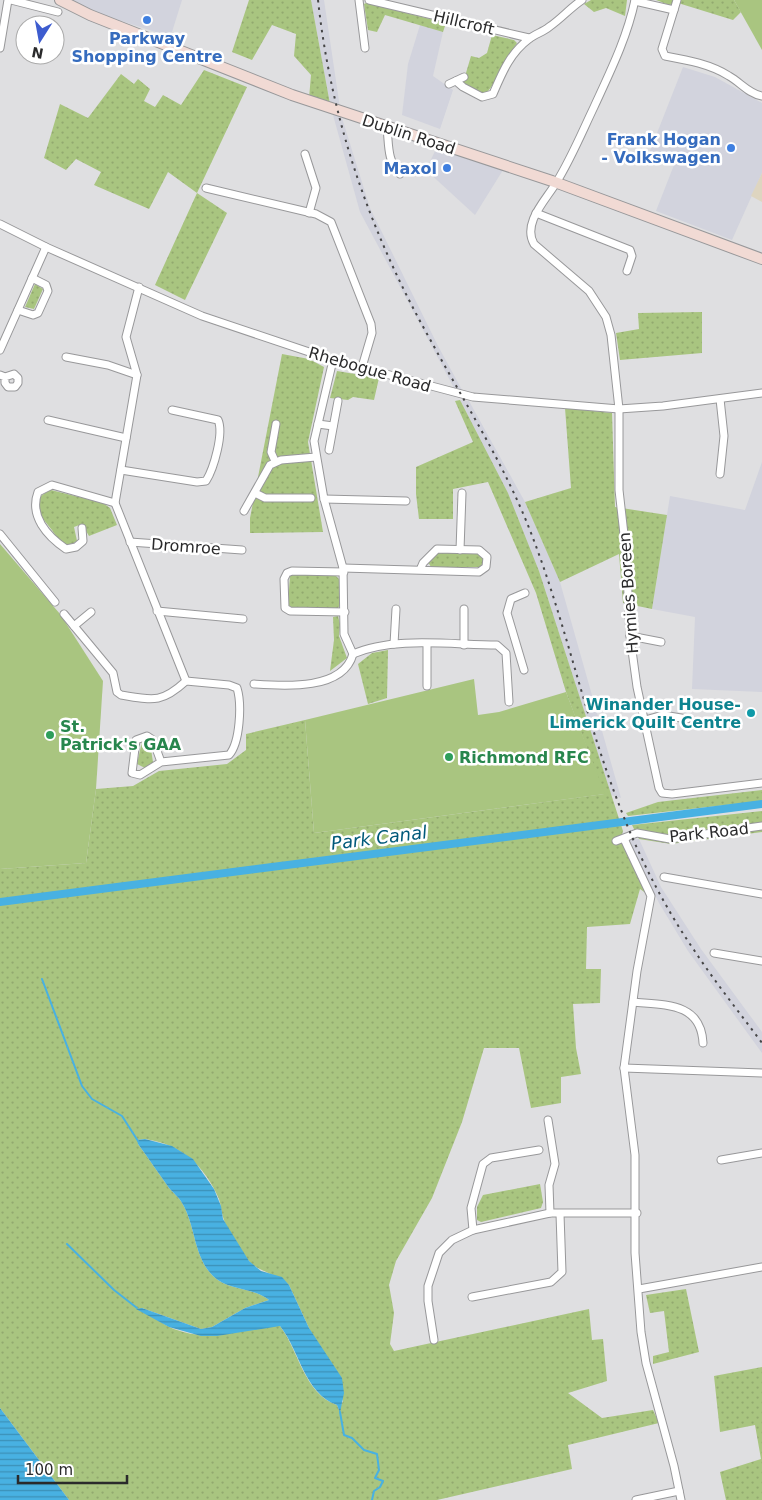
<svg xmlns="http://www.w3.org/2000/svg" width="762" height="1500" font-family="'DejaVu Sans',sans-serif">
<defs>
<pattern id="grass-dots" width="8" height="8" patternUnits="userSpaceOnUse" patternTransform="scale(1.25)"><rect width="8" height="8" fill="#a9c580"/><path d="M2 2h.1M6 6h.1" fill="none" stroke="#92a96f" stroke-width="1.8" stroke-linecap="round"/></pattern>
<pattern id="water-rules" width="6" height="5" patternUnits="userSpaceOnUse" patternTransform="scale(1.25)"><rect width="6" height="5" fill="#48b1e2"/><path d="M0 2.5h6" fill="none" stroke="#3c90b7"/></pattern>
</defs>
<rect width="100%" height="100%" fill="#dfdfe1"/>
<g fill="#d2d3dd">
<polygon points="70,0 182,0 172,32 165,35 81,8"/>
<polygon points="311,0 324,0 340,108 330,104"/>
<polygon points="420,25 443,32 433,76 453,90 440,129 402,115 408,64"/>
<polygon points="683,67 715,77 762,103 762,173 732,240 656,211 674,165 648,156"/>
<polygon points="333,115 342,118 370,208 438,346 462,390 454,388 360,212"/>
<polygon points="436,149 503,170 475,215 426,170"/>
<polygon points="460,400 469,401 525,502 560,582 621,798 611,795 539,571 508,493"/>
<polygon points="762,462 762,692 692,689 695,617 652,609 670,496 745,510"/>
<polygon points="639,839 661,887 701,949 762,1032 762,1053 688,951 659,903 628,840"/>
</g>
<polygon fill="#ded5c0" points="762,173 762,202 751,196"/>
<g fill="url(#grass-dots)" fill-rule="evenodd">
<polygon points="249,0 311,0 330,104 309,98 311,75 294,56 296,34 272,25 252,60 232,52"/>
<polygon points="591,0 627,0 625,16 606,8 594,12 584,4"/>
<polygon points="656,0 734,0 741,12 733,20 678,3 669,5"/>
<polygon points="366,3 446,23 443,32 385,15 377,32 368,30 364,4"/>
<path d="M492,35l22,5 3,3c-8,11 -24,46 -32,51l-22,-11 8,-27 8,2 8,-5z"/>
<polygon points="204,70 247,87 197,193 227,213 185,300 155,285 197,193 168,172 149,209 94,185 101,172 76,159 66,170 44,158 60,104 88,118 121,74 134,84 138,79 150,89 144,101 155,107 163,95 181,105"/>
<polygon points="35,284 43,289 34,309 25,307"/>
<polygon points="702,312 702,353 620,360 616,333 639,329 638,313"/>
<polygon points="282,354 309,359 324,367 308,442 323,532 250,533 250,518"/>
<polygon points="337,371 379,378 374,400 353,397 348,400 330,398"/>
<path d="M460,400l48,93 31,78 84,260 -2,7 26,56 -7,-5 -10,35 -43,3 -1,42h15l-1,34 -27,1 3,44 5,26 -20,3v26l-30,5 -12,-60h-35l-22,74 -30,76 -36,63 -7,24 5,28 -4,31 4,7 195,-42 3,31 11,-1 4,42 -39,12 34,25 51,-8 6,13 -91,22 4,24 -135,31h-368l-69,-92v-539l86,-6 10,-74 37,-3 26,-15 68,-7 19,-14v-16l59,-14 9,113 290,-39 -38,-102 -30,-99 -48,-111 -35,7v30h-34l-3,-25v-27l57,-25 -18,-41zM145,1139c36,5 60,27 74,60 2,6 2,12 4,18 4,14 15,32 25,43 11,13 29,13 41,25l54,116 -4,9 -2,-5c-33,-11 -38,-54 -57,-79 -9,-2 -21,2 -30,4 -45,8 -72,10 -108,-22l59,21 11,-2 33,-19 24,-8c-16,-13 -41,-9 -56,-24 -20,-20 -17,-50 -31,-73 -3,-6 -9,-10 -13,-15 -10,-14 -20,-29 -31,-44v-4z"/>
<polygon points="565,408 612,413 615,507 667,515 652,609 623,603 619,554 560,582 525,502 571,488"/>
<path d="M51,490l52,13 7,5 7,17 -28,11 -7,-12 -8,3 3,14c-3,2 -7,4 -11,3 -6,-2 -11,-9 -14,-14 -12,-15 -26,-29 -1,-40z"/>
<polygon points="437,552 479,554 484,558 481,567 431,567 428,562"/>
<polygon points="290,575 335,575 339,579 340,605 338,608 293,608 288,605"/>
<polygon points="338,616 340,624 339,636 347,658 330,671 334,640 333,617"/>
<polygon points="388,650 387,698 368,704 358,664 372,653"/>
<polygon points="142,741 150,743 153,762 145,768 137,764"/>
<polygon points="762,790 762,801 628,816 626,813 658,802"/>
<polygon points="762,811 762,832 671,844 639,839 632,825"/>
<polygon points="540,1184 543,1202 541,1208 481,1222 477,1220 477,1207 483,1195"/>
<polygon points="686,1289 699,1352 653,1364 653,1356 669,1352 664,1311 650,1313 646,1295"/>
<polygon points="762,1367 762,1500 726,1500 720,1472 761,1459 755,1425 720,1432 714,1376"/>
</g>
<g fill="#a9c580">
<polygon points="734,0 762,0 762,50"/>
<polygon points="0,544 60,614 103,681 96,789 86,863 0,869"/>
<polygon points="474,679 478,715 499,712 566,692 605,794 314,833 305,720"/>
</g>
<g fill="url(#water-rules)">
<path d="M145,1139l27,7 21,13 21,30 7,17 2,13 26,42 12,10 21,6 7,8 20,43 33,50 2,15 -4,20 -3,-8c-33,-12 -37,-54 -57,-79l-63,10h-16l-32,-9 -33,-18 6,-1 59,21 11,-2 33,-19 24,-8c-16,-13 -41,-9 -56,-24 -20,-20 -17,-50 -31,-73 -3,-6 -9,-10 -13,-15 -10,-14 -20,-29 -31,-44l-1,-4z"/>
<polygon points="0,1408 69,1500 0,1500"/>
</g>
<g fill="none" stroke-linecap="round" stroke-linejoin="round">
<g stroke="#48b1e2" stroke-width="2">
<polyline points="42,979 82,1086 92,1099 122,1116 138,1141"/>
<polyline points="67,1244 114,1290 137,1308"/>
<polyline points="340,1412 344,1435 352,1438 364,1450 377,1454 379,1470 375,1478 383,1481 380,1487 374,1491 372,1500"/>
</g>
<polyline stroke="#48b1e2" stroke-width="8" points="0,902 762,804"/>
<g stroke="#98989a" stroke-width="9">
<g id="minor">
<polyline points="11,0 58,12"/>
<polyline points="359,0 365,48"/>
<polyline points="369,0 529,38"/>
<path d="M635,0c-8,38 -25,72 -41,107 -12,25 -23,52 -38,76 -10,17 -34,40 -22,61l55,47 17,26 5,18 8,74v81l7,62 4,84 7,51 22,101 3,5 10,1 90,-11"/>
<path d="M635,1l39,9 -12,39 3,7c22,4 45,8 64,20 11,6 20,18 33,20"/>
<polyline points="674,10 677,0"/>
<polyline points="0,48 8,0"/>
<path d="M456,81l7,6 19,10 11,-3c9,-21 17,-41 36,-55 6,-5 14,-7 20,-12 12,-8 21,-19 33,-27"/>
<polyline points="449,84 464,77"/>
<path d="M387,128c2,17 0,33 13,46"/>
<polyline points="305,154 316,188 309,213"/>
<polyline points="206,188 316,214 331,222 371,324 372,333 362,367"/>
<polyline points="536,213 630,250 632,256 627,271"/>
<polyline points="0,224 46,247 202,316 333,360 473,397 619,409 663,406 762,393"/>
<polyline points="139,287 126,337 137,375 115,503 186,681"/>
<polyline points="18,310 33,315 38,313 48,291 46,285 32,278"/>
<polyline points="0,350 46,247"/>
<polyline points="66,357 108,365 137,375"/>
<polyline points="0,375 5,377 14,374 18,378 18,383 15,387 8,387 5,383 5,377"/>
<polyline points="48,420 126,438"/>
<polyline points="318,424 333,426"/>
<polyline points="329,450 338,401"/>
<polyline points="275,461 271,452 276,424"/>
<path d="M121,470l76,12 9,-1c8,-13 18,-48 12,-61l-46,-10"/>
<polyline points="720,474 724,436 720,399"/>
<polyline points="255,493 265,498 311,498"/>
<polyline points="324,499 406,501"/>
<polyline points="244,511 270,465 281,460 316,457"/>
<path d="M82,528l1,13 -7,6 -10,2c-19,-13 -37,-33 -28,-57l14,-7 63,18"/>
<polyline points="0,534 55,602"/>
<polyline points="130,542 242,550"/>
<polyline points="460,550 462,493"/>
<polyline points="343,568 479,572 486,567 487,557 479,550 437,549 423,563 420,570"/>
<polyline points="344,572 292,571 287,573 284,579 285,608 290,611 345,612"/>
<polyline points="157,611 243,619"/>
<path d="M64,614l49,59 4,19 4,3c31,5 40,9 65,-14l43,4 8,3c5,16 3,55 -8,67l-68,7 -21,13 -8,-2 4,-33 11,-4 6,4 8,22"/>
<polyline points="74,626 91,612"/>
<polyline points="630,636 661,642"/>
<polyline points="394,644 396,609"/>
<polyline points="464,645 464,609"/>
<path d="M353,654c40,-18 100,-9 144,-9l9,8 3,49"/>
<polyline points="524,670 507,613 511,599 525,593"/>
<path d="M254,684c29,2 89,7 99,-30l-9,-20 -1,-66 -19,-69 -10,-58 19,-81"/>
<polyline points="427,686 427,644"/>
<polyline points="645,720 663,715 687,719"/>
<polyline points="626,838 625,841 651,896 637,971 624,1068 635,1155 635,1253 641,1332 646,1363 674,1466 681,1500"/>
<polyline points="616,841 637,833 670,839 762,826"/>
<polyline points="664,877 762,894"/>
<polyline points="714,953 762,961"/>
<path d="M633,1002c31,3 68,0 70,41"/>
<polyline points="624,1068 762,1073"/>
<polyline points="548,1120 555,1164 549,1185 550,1213"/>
<polyline points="721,1160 762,1153"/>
<polyline points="473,1230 471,1208 483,1164 491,1158 539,1150"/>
<polyline points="639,1289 762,1267"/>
<polyline points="472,1297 551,1282 562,1272 560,1214"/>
<polyline points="434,1340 428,1301 428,1286 439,1253 452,1240 473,1230 550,1213 637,1213"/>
<polyline points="636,1500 679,1491"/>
</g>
</g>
<g stroke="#98989a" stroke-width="12">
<polyline id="secondary" points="60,0 90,15 292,95 552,181 762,259"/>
</g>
<use href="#minor" stroke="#fff" stroke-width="7"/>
<use href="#secondary" stroke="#f1dad4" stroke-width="10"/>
<path stroke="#464647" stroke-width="2" stroke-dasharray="2.5 5" stroke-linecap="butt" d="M318,0c13,121 53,235 113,341 32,59 68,115 94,177 38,92 57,191 93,284 19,51 45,103 76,148 21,32 45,62 68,93"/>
</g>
<g fill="#3f7fe0" stroke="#fff" stroke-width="2">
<circle cx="147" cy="20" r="5"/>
<circle cx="731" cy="148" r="5"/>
<circle cx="447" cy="168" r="5"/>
</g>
<circle fill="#0f9aa8" stroke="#fff" stroke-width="2" cx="751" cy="713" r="5"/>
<g fill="#2e9e5b" stroke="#fff" stroke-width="2">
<circle cx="50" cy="735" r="5"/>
<circle cx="449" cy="757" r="5"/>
</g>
<g text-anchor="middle" stroke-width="5" stroke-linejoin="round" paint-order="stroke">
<g font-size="16" fill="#2a2a2b" stroke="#fff">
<text transform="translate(464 22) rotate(13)" y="6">Hillcroft</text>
<text transform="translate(409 134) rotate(18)" y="6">Dublin Road</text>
<text transform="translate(370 369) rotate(16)" y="6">Rhebogue Road</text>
<text transform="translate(186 546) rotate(4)" y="6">Dromroe</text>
<text transform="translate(628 593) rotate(-94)" y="6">Hymies Boreen</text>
<text transform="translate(709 832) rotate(-6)" y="6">Park Road</text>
</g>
<g font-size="16" font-weight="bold" fill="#366cbe" stroke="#fff" text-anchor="end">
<text x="147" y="44" text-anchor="middle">Parkway<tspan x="147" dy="18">Shopping Centre</tspan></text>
<text x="721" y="145">Frank Hogan<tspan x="721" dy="18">- Volkswagen</tspan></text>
<text x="437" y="174">Maxol</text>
</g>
<g font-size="16" font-weight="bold" fill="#0d838f" stroke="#fff" text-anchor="end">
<text x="741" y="710">Winander House-<tspan x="741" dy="18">Limerick Quilt Centre</tspan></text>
</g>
<g font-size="16" font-weight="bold" fill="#27864d" stroke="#fff" text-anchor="start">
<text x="60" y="732">St.<tspan x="60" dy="18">Patrick's GAA</tspan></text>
<text x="459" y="763">Richmond RFC</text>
</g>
<g font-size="18" font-style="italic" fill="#00597a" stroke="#fff">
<text transform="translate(379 838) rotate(-7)" y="6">Park Canal</text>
</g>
</g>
<g transform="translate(40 40) rotate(191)"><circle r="24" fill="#ffffff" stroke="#aaaaaa"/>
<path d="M0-4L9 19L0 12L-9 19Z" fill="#3d5ccf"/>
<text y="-8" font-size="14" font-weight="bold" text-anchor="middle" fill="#2a2a2b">N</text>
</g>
<path d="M18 1475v8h109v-8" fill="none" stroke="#2a2a2b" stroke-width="2.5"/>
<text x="25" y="1475" font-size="15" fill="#2a2a2b" stroke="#ffffff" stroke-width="4" paint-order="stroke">100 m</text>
</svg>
